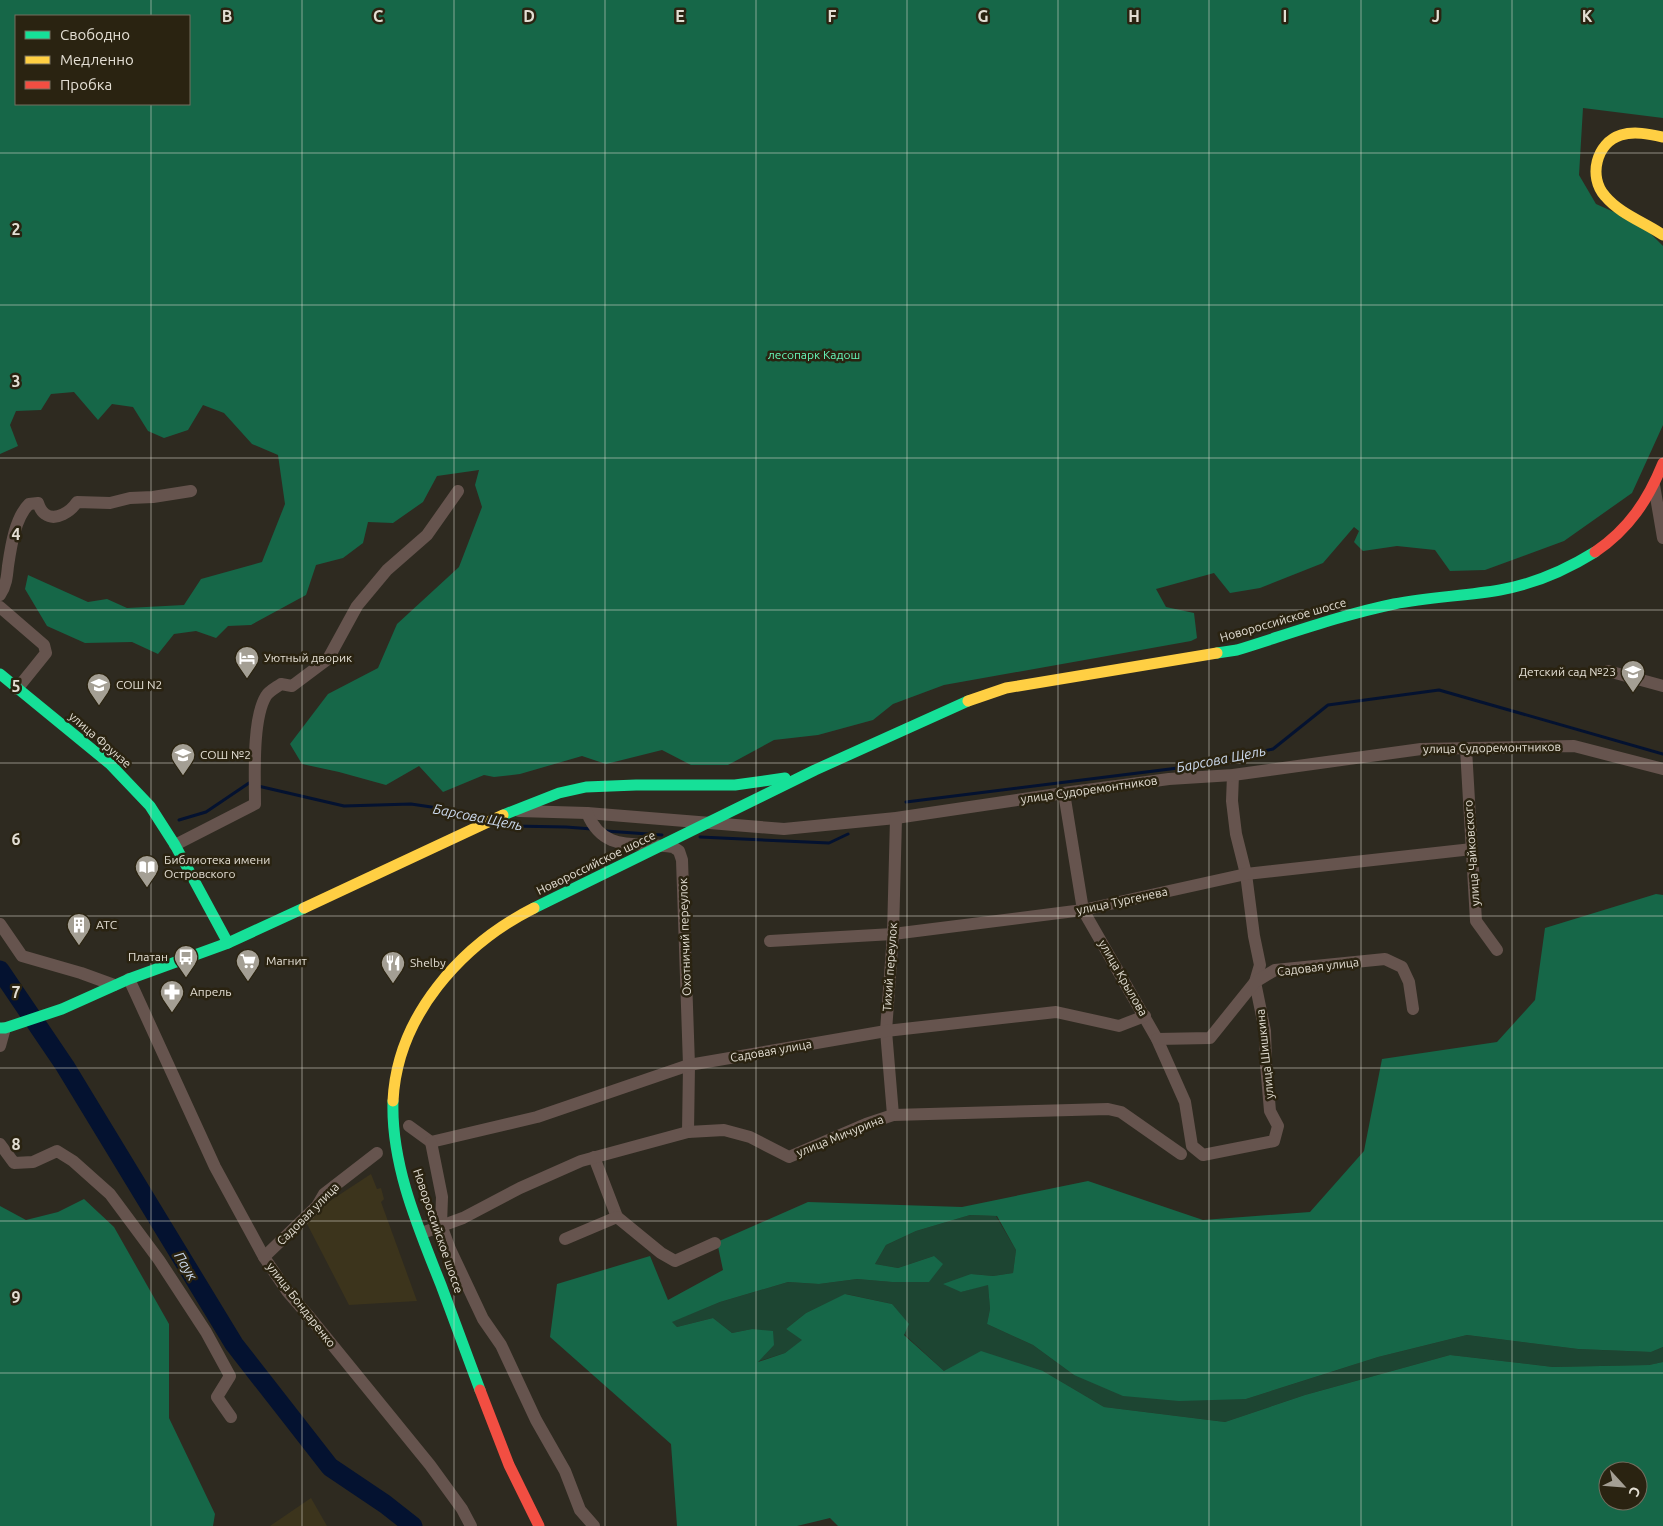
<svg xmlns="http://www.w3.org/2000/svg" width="1663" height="1526" font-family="Ubuntu,sans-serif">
<rect width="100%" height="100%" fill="#2e2a20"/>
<g fill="#3c341c">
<polygon points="371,1174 377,1189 381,1188 384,1199 381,1202 417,1301 349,1305 304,1218"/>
<polygon points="311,1498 327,1526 270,1526"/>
</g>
<polygon fill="#1d4532" points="970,1215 996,1216 1016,1250 1013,1273 993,1276 971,1274 961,1292 988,1284 990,1309 987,1324 1033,1345 1074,1375 1246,1399 1378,1357 1467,1335 1578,1349 1651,1352 1663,1347 1663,1362 1649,1365 1553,1367 1450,1355 1305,1395 1225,1422 1104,1407 1043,1371 944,1371 904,1334 892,1304 846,1294 806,1313 786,1329 803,1340 785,1353 756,1362 752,1329 732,1333 713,1318 677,1327 671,1322 720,1302 788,1282 819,1284 857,1279 892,1282 934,1256 898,1268 875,1264 886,1245 916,1231"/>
<g fill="#166748" fill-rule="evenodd">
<path d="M0,0h1663v118l-80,-10 -4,67 17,29 45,20 22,22v179l-31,68 -68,48 -79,29 -35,1 -15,-21 -38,-4 -34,5 -9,-9 5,-11 -5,-4 -31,36 -63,25 -30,5 -16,-20 -58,16 10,18 28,6 3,25 -6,3 -247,44 -51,19 -20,16 -55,15 -44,5 -46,25h-37l-29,-15 -56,14 -24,-8 -62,18 -26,3 -10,-2 -41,17 -24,-26 -33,19 -47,-13 -37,-8 -12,-20 38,-50 50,-26 19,-44 62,-57 23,-60 -7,-22 4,-15 -42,6 -14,26 -30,21 -25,-1 -5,21 -20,15 -27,7 -10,30 -55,30 -23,1 -12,12 -20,-7 -22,3 -16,20 -26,-12 -47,1 -38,-17 -22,-37 3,-14 60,27 19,-3 20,9 57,-3 17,-26 61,-17 23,-58 -7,-49 -26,-11 -28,-31 -21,-8 -15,25 -24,8 -16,-7 -15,-24 -21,-3 -14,16 -24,-28 -23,2 -10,16 -25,1 -6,14 8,21 -18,8zM16,16h173v88h-173z"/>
<path d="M1656,894l7,1v452l-12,5 -73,-3 -111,-14 -89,22 -132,42 -67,2 -56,-5 -49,-21 -41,-30 -46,-21 3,-15 -2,-24 -27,7 -18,-8 28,-10 22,2 20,-3 3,-23 -19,-34 -27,-1 -54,16 -30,14 -11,19 23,4 36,-12 9,8 -14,18h-37l-35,-3 -38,5 -31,-2 -68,20 -48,20 5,5 36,-9 19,15 20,-4 21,2 1,14 -16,17 27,-9 17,-13 -16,-11 20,-16 39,-19 47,10 17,20 -5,11 40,36 37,-20 62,20 61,36 121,15 80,-27 145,-40 103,12 96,-2 14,-3v164h-825l-8,-8 -33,8h-120l-6,-82 -121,-107 7,-53 93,-28 18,44 55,-30 -6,-28 91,-40 154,5 126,-26 115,39 107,-8 54,-61 18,-92 115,-17 38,-42 10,-72zM1608,1471h30v30h-30z"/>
<polygon points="84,1199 114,1227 169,1324 169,1418 215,1514 213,1526 0,1526 0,1206 26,1220 58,1212"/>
</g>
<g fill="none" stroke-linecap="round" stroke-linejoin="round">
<g stroke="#041230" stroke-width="3">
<polyline points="258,786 344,806 411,804 465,812 484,817"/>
<polyline points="906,802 1186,767 1273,749 1328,705 1439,690 1663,754"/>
<polyline points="179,820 206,812 249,783 252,784"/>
<polyline points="501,823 512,826 566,827 592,829"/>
<polyline points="606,831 662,835"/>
<polyline points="700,837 829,843 848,834"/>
</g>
<polyline stroke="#041230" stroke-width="19" points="0,970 65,1066 234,1344 330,1467 385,1504 413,1526"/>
<g stroke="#66544e" stroke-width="12">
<polyline points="1654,485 1663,538"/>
<path d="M0,595c6,-9 7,-18 8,-29 3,-20 7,-48 21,-62l9,-1c1,3 4,9 7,11 11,8 26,-3 32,-12l33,1 20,-5 23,-1 38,-6"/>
<polyline points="0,607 44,645 46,653 17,689"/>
<polyline points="1608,671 1663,686"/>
<polyline points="1466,749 1476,921 1497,950"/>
<polyline points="1064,793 1083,910 1157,1039 1185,1102 1192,1146 1203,1155 1274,1141 1278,1126 1270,1111 1266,1064 1265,1031 1255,982 1260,965 1254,936 1246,874 1236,834 1232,801 1233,775"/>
<polyline points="519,811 587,813 784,829 896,818 1064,793 1169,779 1233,775 1421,749 1574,746 1663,769"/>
<path d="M587,813c17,41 49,28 86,34l6,4 3,9 7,205 -1,67"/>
<path d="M175,845l80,-41c0,-27 -3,-85 11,-108 3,-5 11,-9 15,-12l11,2 36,-27 29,-53 30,-36 40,-35 31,-44"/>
<polyline points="0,924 22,956 81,973 114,985"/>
<polyline points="770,941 893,934 1083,910 1246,874 1472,849"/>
<polyline points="129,979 215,1167 264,1257 287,1291 312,1320 430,1465 462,1509 471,1526"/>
<polyline points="1157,1039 1210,1038 1255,982 1275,970 1385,959 1402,967 1409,982 1413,1009"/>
<polyline points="0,1046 5,1028"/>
<polyline points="893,1115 886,1031 893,934 896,818"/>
<polyline points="409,1126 431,1142"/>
<polyline points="431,1142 537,1117 689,1065 886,1031 1056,1012 1119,1026 1145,1016"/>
<polyline points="431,1142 442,1197 441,1225 450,1249 483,1319 501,1345 536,1420 565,1471 580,1510 594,1526"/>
<polyline points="0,1144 14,1163 33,1162 57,1151 73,1161 110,1194 159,1260 206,1332 230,1376 217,1397 231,1417"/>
<polyline points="594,1157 617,1217"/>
<polyline points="422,1233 463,1218 520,1188 581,1161 688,1132 724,1130 750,1137 789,1157 866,1124 893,1115 1108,1109 1121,1112 1181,1154"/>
<polyline points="565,1239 617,1217 661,1253 675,1261 715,1243"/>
<polyline points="264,1257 317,1206 324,1194 377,1153"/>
</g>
<g stroke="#16e098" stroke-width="11">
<path d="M1217,653l20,-3c52,-16 104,-35 157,-46 35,-7 71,-8 106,-14 34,-6 66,-20 95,-38"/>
<polyline points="0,674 110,764 150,806 175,845 228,943"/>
<polyline points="503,815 559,793 586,787 636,785 735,785 785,778"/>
<polyline points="534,908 815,770 968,701"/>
<polyline points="0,1028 5,1028 62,1009 129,979 228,943 304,908"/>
<path d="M393,1101c-2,64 25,126 48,184 13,35 26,70 39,105"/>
</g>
<g stroke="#ffcf43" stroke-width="11">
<path d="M1663,137c-14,-3 -29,-6 -42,-2 -25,8 -33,42 -16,61 15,18 39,26 58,39"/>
<polyline points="968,701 1006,688 1217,653"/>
<polyline points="304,908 503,815"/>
<path d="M393,1101c4,-85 68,-156 141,-193"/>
</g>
<g stroke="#f24e42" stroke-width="11">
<path d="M1595,552c34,-23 53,-52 68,-89"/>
<polyline points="480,1390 509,1465 539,1526"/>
</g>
</g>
<path fill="none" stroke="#e3ded3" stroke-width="1" stroke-opacity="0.55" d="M151,0v16M302,0v1526M454,0v1526M605,0v1526M756,0v1526M907,0v1526M1058,0v1526M1209,0v1526M1361,0v1526M1512,0v1526M151,104v1422M0,153h1663M0,305h1663M0,458h1663M0,610h1663M0,763h1663M0,916h1663M0,1068h1663M0,1221h1663M0,1373h1663"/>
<defs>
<g id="hotel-pin" transform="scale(1.25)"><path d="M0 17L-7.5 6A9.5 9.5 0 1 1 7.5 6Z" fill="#a49f94" stroke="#2a2311"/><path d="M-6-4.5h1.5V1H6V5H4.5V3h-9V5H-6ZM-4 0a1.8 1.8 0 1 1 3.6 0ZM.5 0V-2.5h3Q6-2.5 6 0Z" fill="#fff"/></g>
<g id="school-pin" transform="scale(1.25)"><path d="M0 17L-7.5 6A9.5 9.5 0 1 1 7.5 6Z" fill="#a49f94" stroke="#2a2311"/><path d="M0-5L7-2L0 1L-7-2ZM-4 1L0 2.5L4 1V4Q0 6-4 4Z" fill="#fff"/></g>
<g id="library-pin" transform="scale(1.25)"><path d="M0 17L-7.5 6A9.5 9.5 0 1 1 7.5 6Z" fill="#a49f94" stroke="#2a2311"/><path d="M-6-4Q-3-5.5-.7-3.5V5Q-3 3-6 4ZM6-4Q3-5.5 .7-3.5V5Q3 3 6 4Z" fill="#fff"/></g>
<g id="building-pin" transform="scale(1.25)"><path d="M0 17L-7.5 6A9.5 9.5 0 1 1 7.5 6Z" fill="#a49f94" stroke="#2a2311"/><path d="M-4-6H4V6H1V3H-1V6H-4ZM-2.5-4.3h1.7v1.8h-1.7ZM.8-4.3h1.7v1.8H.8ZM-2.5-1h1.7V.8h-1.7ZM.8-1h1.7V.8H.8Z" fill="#fff"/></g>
<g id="bus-pin" transform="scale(1.25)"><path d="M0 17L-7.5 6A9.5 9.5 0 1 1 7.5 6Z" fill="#a49f94" stroke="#2a2311"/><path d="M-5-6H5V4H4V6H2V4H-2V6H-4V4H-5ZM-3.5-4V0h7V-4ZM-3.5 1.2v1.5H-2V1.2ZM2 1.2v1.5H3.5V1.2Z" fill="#fff"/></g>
<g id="supermarket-pin" transform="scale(1.25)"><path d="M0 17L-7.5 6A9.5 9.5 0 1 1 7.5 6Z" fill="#a49f94" stroke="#2a2311"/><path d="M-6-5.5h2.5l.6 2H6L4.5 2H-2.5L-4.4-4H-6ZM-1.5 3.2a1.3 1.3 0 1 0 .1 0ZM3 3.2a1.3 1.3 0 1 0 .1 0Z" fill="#fff"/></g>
<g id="restaurant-pin" transform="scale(1.25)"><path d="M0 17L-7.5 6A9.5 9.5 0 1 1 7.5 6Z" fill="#a49f94" stroke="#2a2311"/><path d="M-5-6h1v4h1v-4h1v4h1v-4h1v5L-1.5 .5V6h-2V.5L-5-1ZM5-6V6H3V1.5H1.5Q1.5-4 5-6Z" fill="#fff"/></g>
<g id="pharmacy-pin" transform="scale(1.25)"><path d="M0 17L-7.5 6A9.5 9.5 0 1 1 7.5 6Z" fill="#a49f94" stroke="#2a2311"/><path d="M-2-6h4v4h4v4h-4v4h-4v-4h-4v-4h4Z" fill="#fff"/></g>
</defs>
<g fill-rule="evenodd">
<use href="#hotel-pin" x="247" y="658"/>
<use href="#school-pin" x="1633" y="672"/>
<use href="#school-pin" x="99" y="685"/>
<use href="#school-pin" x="183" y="755"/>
<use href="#library-pin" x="147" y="867"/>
<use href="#building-pin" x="79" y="925"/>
<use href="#bus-pin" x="186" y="957"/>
<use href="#supermarket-pin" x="248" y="961"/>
<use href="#restaurant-pin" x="393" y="963"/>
<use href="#pharmacy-pin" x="172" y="992"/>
</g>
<g text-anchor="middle" stroke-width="5" stroke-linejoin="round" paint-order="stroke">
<g font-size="12" fill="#66f9bb" stroke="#2a2311">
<text x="814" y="359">лесопарк Кадош</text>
</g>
<g font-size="12" fill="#e3ded3" stroke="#2a2311">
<text transform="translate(1283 620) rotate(-16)" y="4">Новороссийское шоссе</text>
<text transform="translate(100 740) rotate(41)" y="4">улица Фрунзе</text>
<text transform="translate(1492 748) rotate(-1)" y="4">улица Судоремонтников</text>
<text transform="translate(1089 790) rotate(-8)" y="4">улица Судоремонтников</text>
<text transform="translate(1472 853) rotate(-94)" y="4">улица Чайковского</text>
<text transform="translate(596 863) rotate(-26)" y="4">Новороссийское шоссе</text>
<text transform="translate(1122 901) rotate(-12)" y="4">улица Тургенева</text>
<text transform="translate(685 937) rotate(-92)" y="4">Охотничий переулок</text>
<text transform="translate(890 967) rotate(-86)" y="4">Тихий переулок</text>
<text transform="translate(1318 967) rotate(-7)" y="4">Садовая улица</text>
<text transform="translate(1123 978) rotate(60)" y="4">улица Крылова</text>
<text transform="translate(771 1051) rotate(-10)" y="4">Садовая улица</text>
<text transform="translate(1265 1054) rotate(-96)" y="4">улица Шишкина</text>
<text transform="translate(840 1136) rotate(-22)" y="4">улица Мичурина</text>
<text transform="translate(308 1214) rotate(-45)" y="4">Садовая улица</text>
<text transform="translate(438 1231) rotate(71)" y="4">Новороссийское шоссе</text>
<text transform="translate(301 1305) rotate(52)" y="4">улица Бондаренко</text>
</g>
<g font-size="12" fill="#e3ded3" stroke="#2a2311" text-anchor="start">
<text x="264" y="662">Уютный дворик</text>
<text x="1616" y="676" text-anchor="end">Детский сад №23</text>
<text x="116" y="689">СОШ N2</text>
<text x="200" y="759">СОШ №2</text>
<text x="164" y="864">Библиотека имени<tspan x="164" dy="14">Островского</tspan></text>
<text x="96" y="929">АТС</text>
<text x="168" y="961" text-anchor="end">Платан</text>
<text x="266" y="965">Магнит</text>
<text x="410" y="967">Shelby</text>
<text x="190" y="996">Апрель</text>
</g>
<g font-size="14" font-style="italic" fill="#ccdaee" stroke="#2a2311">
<text transform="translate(1221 759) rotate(-11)" y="5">Барсова Щель</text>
<text transform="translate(478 817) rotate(11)" y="5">Барсова Щель</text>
<text transform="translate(186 1266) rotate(59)" y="5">Паук</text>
</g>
</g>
<g font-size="16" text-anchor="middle" font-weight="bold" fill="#e3ded3" stroke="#2a2311" stroke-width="5" stroke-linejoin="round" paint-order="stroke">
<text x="227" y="22">B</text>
<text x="378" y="22">C</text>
<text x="529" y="22">D</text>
<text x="680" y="22">E</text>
<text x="832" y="22">F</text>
<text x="983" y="22">G</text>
<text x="1134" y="22">H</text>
<text x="1285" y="22">I</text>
<text x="1436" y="22">J</text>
<text x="1587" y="22">K</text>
<text x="16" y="235">2</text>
<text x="16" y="387">3</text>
<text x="16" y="540">4</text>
<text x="16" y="692">5</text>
<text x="16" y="845">6</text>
<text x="16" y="998">7</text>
<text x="16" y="1150">8</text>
<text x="16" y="1303">9</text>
</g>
<rect x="15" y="15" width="175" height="90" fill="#2a2311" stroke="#746e5f"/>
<rect x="25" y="31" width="25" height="8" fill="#16e098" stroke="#746e5f"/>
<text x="60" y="40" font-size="15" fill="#e3ded3">Свободно</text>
<rect x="25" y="56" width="25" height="8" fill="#ffcf43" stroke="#746e5f"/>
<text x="60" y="65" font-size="15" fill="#e3ded3">Медленно</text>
<rect x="25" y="81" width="25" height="8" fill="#f24e42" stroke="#746e5f"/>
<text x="60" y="90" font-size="15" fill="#e3ded3">Пробка</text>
<g transform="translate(1623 1486) rotate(116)"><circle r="24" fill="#2a2311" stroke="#746e5f"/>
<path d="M0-4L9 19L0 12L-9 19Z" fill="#a49f94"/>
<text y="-8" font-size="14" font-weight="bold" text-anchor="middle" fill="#e3ded3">С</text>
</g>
</svg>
